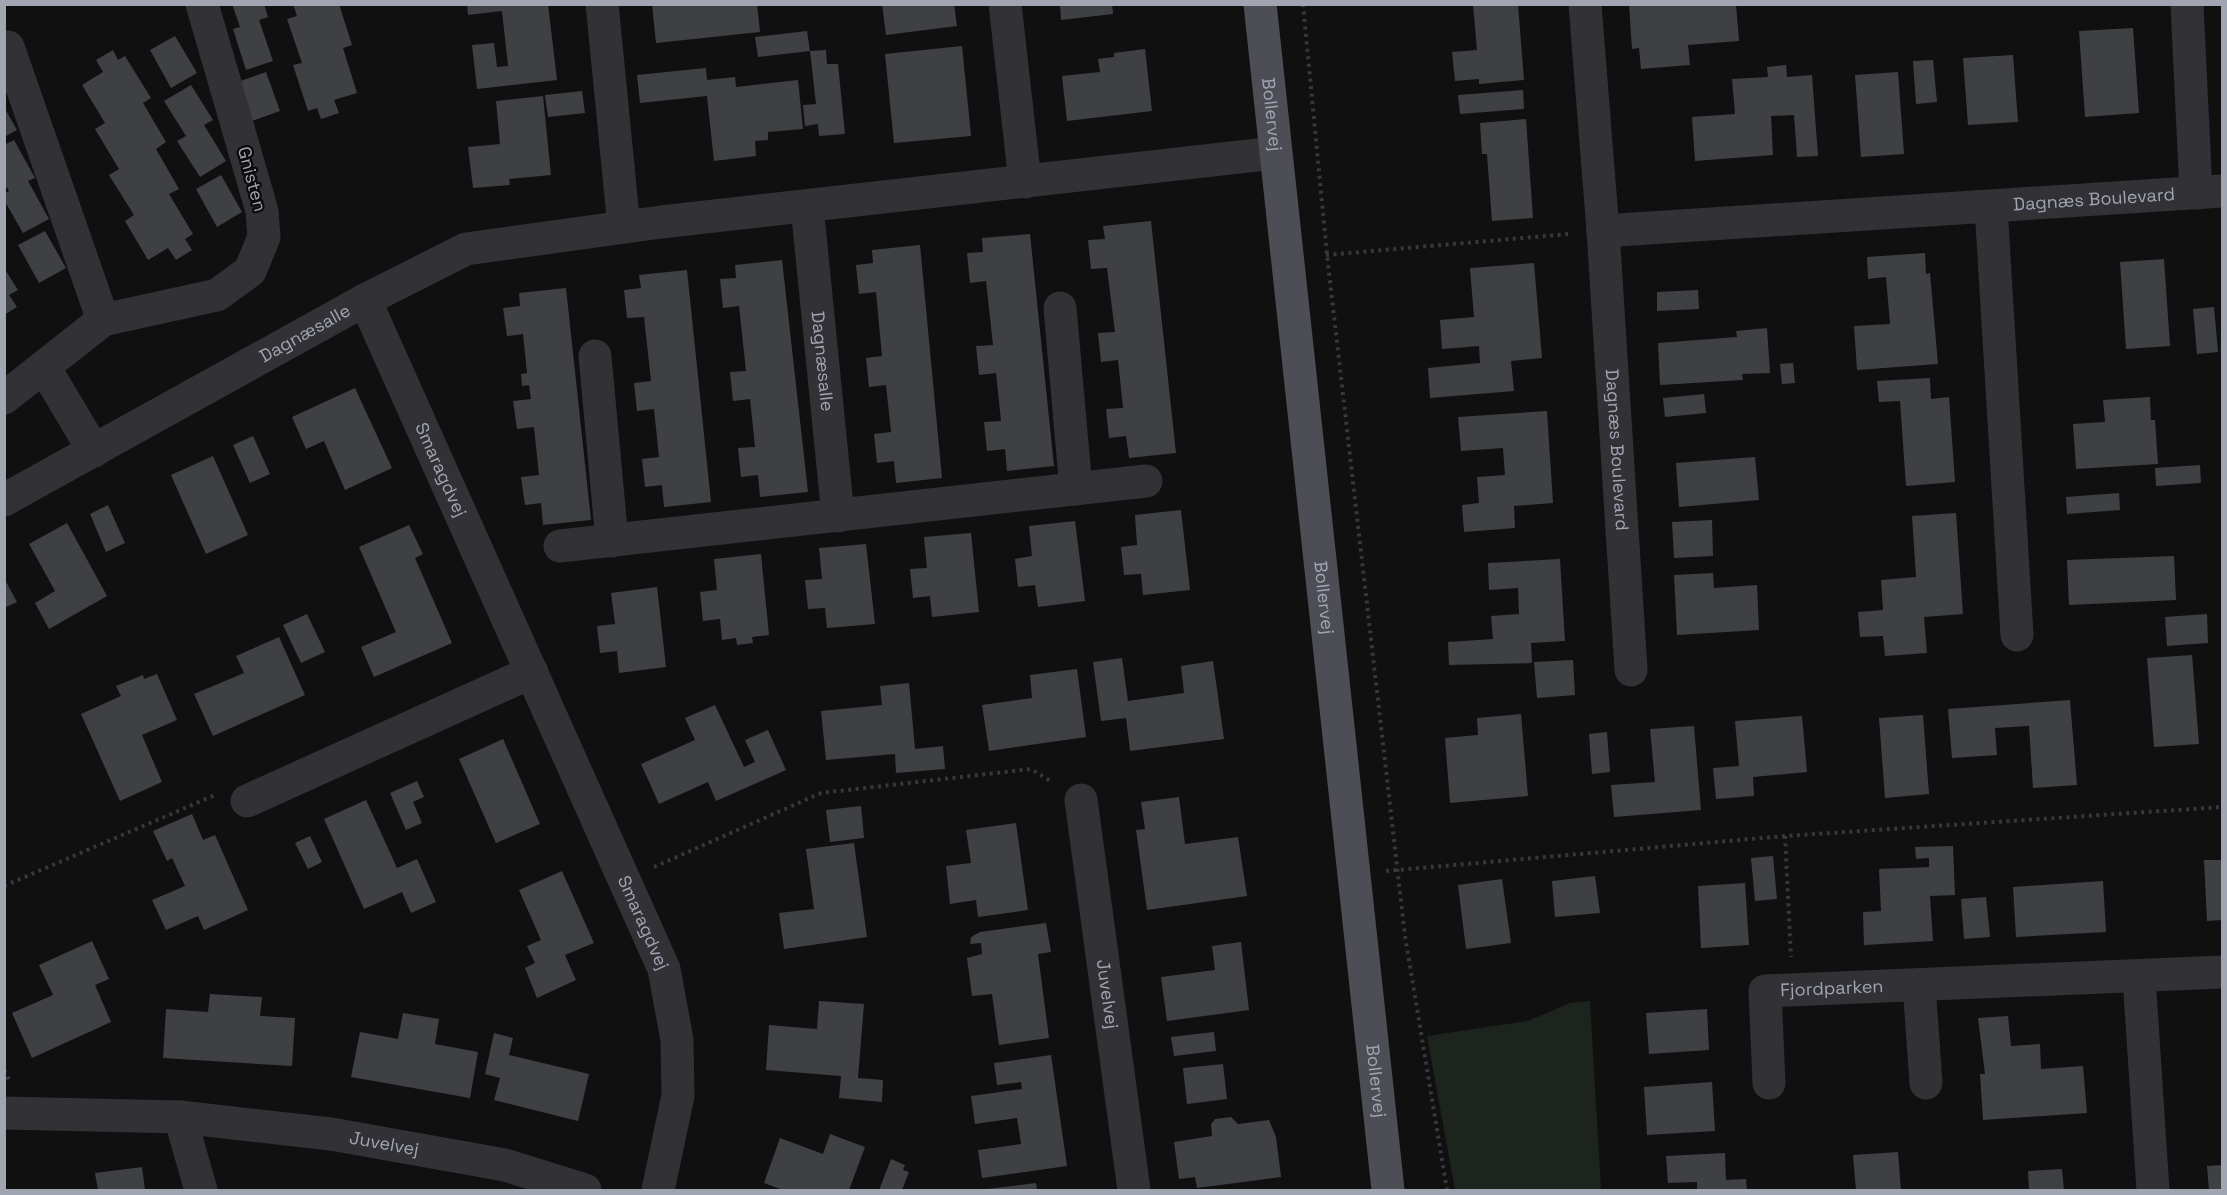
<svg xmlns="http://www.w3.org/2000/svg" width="2227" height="1195" font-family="'Space Grotesk',sans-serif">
<rect width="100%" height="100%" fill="#101011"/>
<polygon fill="#1d241e" points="1590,1001 1601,1190 1455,1190 1427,1036 1528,1021 1570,1003"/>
<g fill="#3f4044">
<polygon points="232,4 264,4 268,17 259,20 273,61 246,70 233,29 240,27"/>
<polygon points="293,4 339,4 352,45 343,48 357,93 334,100 339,113 321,119 317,108 308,111 293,65 302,63 287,19 297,16"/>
<polygon points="467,4 548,4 557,80 477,89 472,45 494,43 497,67 508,66 502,11 468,15"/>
<polygon points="652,4 757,4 760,32 656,43"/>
<polygon points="882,4 954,4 957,26 886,35"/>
<polygon points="1060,4 1112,4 1113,14 1061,20"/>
<polygon points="1629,4 1736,4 1739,41 1688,45 1690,65 1641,69 1639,48 1632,49"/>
<polygon points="1473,5 1518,5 1524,80 1479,84 1479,79 1455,81 1452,52 1477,50"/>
<polygon points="2133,28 2139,113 2085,117 2079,31"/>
<polygon points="807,31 810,51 826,50 827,64 838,64 845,134 819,136 818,124 805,126 803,105 816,104 810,51 758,57 755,37"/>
<polygon points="175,36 197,73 171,88 150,50"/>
<polygon points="962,46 971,136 894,143 885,54"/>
<polygon points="1145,49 1152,111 1067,121 1062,76 1100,72 1098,59 1114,57 1114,53"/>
<polygon points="113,50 118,60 125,56 151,98 143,103 166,142 156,149 179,189 169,194 193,234 185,239 192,250 176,260 168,248 148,260 125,221 134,215 109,175 119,169 95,129 105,123 82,85 103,72 96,60"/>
<polygon points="2013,55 2018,122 1968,125 1963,58"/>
<polygon points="1933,60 1937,102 1916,104 1913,61"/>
<polygon points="1786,65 1787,77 1812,75 1818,156 1797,157 1794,115 1771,116 1773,155 1695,161 1692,117 1735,114 1732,79 1768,77 1767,67"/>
<polygon points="706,68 707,80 735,77 736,87 798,80 803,129 768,132 768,140 755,141 756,156 714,161 707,96 640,103 637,75"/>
<polygon points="266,72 280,111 252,121 238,82"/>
<polygon points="1898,72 1904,154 1861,157 1855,75"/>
<polygon points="191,85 213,120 204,125 226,161 200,177 177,141 186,136 164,101"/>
<polygon points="1523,90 1524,109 1460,114 1458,95"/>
<polygon points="582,91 585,113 548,117 545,95"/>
<polygon points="543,96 551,175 509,179 510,185 473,188 468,147 500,144 496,101"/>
<polygon points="4,107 17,130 4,137"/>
<polygon points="1526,119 1533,218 1492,221 1487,154 1482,154 1480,123"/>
<polygon points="14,140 35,178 28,181 49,219 23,233 4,200 4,194 9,191 4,183 4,145"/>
<polygon points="221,175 242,212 217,227 196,189"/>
<polygon points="1151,221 1176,453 1129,458 1126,436 1109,438 1106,409 1123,408 1118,360 1101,362 1098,333 1115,332 1107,268 1091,269 1088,240 1105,239 1103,226"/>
<polygon points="45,231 66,268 39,283 18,245"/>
<polygon points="1030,234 1054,466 1007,471 1005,449 987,451 984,422 1001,421 996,373 979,375 976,346 993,345 986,281 970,283 967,253 983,252 982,238"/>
<polygon points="920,245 942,478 896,483 894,461 877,463 874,434 891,432 886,385 869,387 866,358 882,356 876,292 859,294 856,265 873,263 872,250"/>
<polygon points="1925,253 1926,274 1930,273 1938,364 1857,370 1854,326 1890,324 1886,277 1868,279 1867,257"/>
<polygon points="2164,259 2170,346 2126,349 2120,262"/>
<polygon points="782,260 808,492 760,497 758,475 741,477 738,448 755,447 750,399 733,401 730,372 746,371 739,306 723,308 720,279 736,278 735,265"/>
<polygon points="1534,263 1542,358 1511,361 1514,391 1430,398 1428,368 1480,363 1479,346 1442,349 1440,320 1474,317 1470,268"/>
<polygon points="4,268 18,290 9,295 17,307 4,315"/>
<polygon points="687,270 711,502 664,507 662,485 645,487 642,459 659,457 654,409 637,411 634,383 651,381 644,317 627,318 624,290 641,288 639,275"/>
<polygon points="566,288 591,520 543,525 541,503 525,505 521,477 539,475 534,427 517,429 513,401 531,399 529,385 522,386 521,374 527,373 523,334 507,336 503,308 520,306 519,293"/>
<polygon points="1698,290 1699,309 1657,311 1657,292"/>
<polygon points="2214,307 2218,352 2197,354 2193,309"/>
<polygon points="1767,328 1770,373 1742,374 1743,380 1660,385 1658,343 1737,337 1736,331"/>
<polygon points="1793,363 1795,383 1782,384 1780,364"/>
<polygon points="1930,378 1931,399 1949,397 1955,482 1906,486 1900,401 1879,402 1877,381"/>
<polygon points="355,388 392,468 345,490 324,441 306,449 292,417"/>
<polygon points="1704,394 1706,413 1665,417 1663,398"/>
<polygon points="2150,397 2151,420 2155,420 2158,464 2076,469 2073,424 2105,422 2103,400"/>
<polygon points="1547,411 1553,503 1514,506 1515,528 1464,532 1462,505 1479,503 1477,477 1505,475 1503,448 1461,451 1458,417"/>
<polygon points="253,436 270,474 250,483 233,445"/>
<polygon points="213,456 248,535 206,554 171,475"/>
<polygon points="1755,457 1759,500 1679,507 1676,463"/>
<polygon points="2200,465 2201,483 2156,486 2155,468"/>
<polygon points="2119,493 2120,510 2067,514 2066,497"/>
<polygon points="108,505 125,543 106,552 90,514"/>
<polygon points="1181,510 1190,590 1143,595 1141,574 1124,575 1121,547 1137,545 1135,515"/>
<polygon points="1956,513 1963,614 1924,617 1927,653 1885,656 1883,636 1860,637 1858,612 1883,610 1881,580 1916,577 1912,516"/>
<polygon points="1712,520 1713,556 1674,558 1672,522"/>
<polygon points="1075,521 1085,601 1038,607 1035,585 1018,587 1015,559 1032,556 1029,526"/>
<polygon points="67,523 107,596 49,629 35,603 55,591 29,544"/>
<polygon points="409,525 423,554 415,558 452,643 374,677 361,647 396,632 359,547"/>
<polygon points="971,533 979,612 932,617 930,596 913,598 910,569 927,568 924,537"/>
<polygon points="866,544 875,624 827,628 825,608 808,609 805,580 822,579 819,548"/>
<polygon points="761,554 769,635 752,637 753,643 737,645 736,638 722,640 720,619 703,621 700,592 717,590 714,559"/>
<polygon points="2174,556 2176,600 2069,605 2067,560"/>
<polygon points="1560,559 1565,641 1531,643 1532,663 1449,665 1448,642 1493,639 1491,616 1519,614 1518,588 1489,590 1488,563"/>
<polygon points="1713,573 1714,588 1757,585 1759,630 1677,635 1674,575"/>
<polygon points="4,578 17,602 4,608"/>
<polygon points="657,587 666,667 619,673 617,651 600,653 597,626 615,624 611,593"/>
<polygon points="307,614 325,652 301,663 283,625"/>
<polygon points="2207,614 2208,643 2167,646 2165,617"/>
<polygon points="279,637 305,695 213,736 194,694 244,673 236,656"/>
<polygon points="2192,655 2199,744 2154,747 2147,658"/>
<polygon points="1122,658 1128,701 1184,693 1181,666 1213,661 1224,739 1130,751 1126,718 1101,721 1093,662"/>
<polygon points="1573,660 1575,695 1537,698 1534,662"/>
<polygon points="1077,669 1086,737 989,751 982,705 1032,698 1030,675"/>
<polygon points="157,674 177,720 142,735 162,782 120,801 81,714 121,696 116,686 143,675 144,679"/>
<polygon points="909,683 915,749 943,746 945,769 896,773 895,754 826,760 821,711 882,705 880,686"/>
<polygon points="2070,700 2077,785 2033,788 2029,726 1995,728 1997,755 1952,758 1948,709"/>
<polygon points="715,705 744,767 755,762 745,740 768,730 786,770 716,801 708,782 659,804 641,764 695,740 685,718"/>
<polygon points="1521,714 1528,796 1450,803 1445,738 1478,735 1477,718"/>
<polygon points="1923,715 1929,794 1885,798 1879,718"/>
<polygon points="1802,716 1807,772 1753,777 1754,796 1716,799 1713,768 1739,766 1735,721"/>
<polygon points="1694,726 1701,810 1614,817 1611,785 1655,782 1650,729"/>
<polygon points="1607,732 1610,772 1592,774 1589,734"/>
<polygon points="503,739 540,824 496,843 459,759"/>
<polygon points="417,781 424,797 413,802 422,823 406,830 390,793"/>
<polygon points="1179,797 1185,844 1238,837 1247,896 1147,910 1136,830 1145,829 1141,802"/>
<polygon points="366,800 397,868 417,859 436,902 411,913 402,892 364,909 324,819"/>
<polygon points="861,806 864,838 830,842 826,810"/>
<polygon points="192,814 203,840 215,835 248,910 204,930 198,916 166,930 152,900 185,886 172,858 167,861 153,831"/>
<polygon points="1016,823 1028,910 978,917 976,900 950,904 946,866 971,863 966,830"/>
<polygon points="310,836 322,862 308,869 295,843"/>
<polygon points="854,843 867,937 784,949 779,913 814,909 806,849"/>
<polygon points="1953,846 1955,895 1930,896 1933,941 1864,945 1863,912 1881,911 1879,869 1929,867 1929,858 1916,859 1915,847"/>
<polygon points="1773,856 1777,899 1755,901 1751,858"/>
<polygon points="2204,860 2222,860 2222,920 2207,921"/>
<polygon points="562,871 594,943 565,955 576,980 537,998 525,968 535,963 527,946 541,940 519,890"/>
<polygon points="1595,876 1600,913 1555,917 1552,881"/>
<polygon points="1502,879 1511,943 1466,949 1458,885"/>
<polygon points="2103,881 2106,932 2016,937 2013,887"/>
<polygon points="1745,883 1749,945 1701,948 1698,886"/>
<polygon points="1986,897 1990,937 1964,939 1961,899"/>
<polygon points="1046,923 1051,952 1038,954 1049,1038 999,1045 992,994 972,996 967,958 982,954 981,943 970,944 971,937 980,932"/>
<polygon points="92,941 109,979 95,985 111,1022 32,1058 12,1013 53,995 39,965"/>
<polygon points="1241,942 1249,1010 1167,1021 1161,977 1215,970 1212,946"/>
<polygon points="210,994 262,997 260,1016 295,1018 292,1066 163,1058 166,1009 208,1012"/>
<polygon points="819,1001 864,1004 858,1078 883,1080 882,1102 839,1098 841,1076 766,1070 769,1025 817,1029"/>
<polygon points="1707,1009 1709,1050 1649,1054 1646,1013"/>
<polygon points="403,1013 439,1019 435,1044 478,1052 470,1098 351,1077 360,1032 398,1039"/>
<polygon points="2008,1016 2011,1046 2040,1044 2041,1069 2083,1066 2087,1113 1983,1120 1980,1074 1985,1074 1978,1018"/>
<polygon points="1214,1032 1216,1051 1174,1056 1171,1037"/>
<polygon points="494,1033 513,1038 509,1055 589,1074 578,1121 494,1100 500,1078 485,1074"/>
<polygon points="1051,1055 1067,1166 982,1178 978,1150 1021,1144 1017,1118 975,1124 971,1096 1022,1089 1021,1082 997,1085 994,1063"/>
<polygon points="1223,1064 1227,1099 1187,1104 1183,1068"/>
<polygon points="1712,1082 1715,1131 1647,1135 1644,1087"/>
<polygon points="1231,1117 1238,1124 1269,1120 1276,1137 1281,1177 1197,1188 1195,1177 1179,1179 1174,1142 1212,1136 1211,1124 1215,1119"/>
<polygon points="830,1134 865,1147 849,1190 783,1190 764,1183 780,1138 823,1154"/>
<polygon points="1898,1152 1901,1190 1856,1190 1853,1155"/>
<polygon points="1725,1153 1726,1180 1746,1179 1747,1190 1697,1190 1697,1182 1668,1183 1666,1156"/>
<polygon points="891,1159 905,1165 903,1170 909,1172 902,1190 879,1190"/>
<polygon points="2222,1165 2222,1190 2209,1190 2207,1166"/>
<polygon points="142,1167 145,1190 98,1190 95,1173"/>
<polygon points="2062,1169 2064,1190 2029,1190 2028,1171"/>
<polygon points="1036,1183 1037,1190 987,1190 987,1189"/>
</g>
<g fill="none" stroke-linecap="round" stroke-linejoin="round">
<g stroke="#37383d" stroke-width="4" stroke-dasharray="3 4.5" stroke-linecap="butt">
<polyline points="1303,4 1327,255 1405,936 1447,1190"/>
<polyline points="1326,255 1569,234"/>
<polyline points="1785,836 1791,957"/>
<polyline points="654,867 821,793 1031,769 1052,782"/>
<polyline points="1386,871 1785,836 2222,807"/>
<polyline points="4,886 215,795"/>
<polyline points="4,1070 9,1080"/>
</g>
<g stroke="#313136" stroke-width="33">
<polyline points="602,4 624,227"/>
<polyline points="1005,4 1025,182"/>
<path id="s1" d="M1585,4l18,227 28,439"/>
<polyline points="2187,4 2196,193"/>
<polyline points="8,47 103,320"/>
<path id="s2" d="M807,206l31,310"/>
<polyline points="1991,207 2017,635"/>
<path id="s3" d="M1603,231l619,-40"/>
<path id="s4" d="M365,300l299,669 13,71 1,56 -20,94"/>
<polyline points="1060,308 1076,489"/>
<polyline points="595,356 612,541"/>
<polyline points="44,367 94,451"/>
<polyline points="4,398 103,320 217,295 250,271 264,237 262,211 202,4"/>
<path id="s5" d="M4,500l361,-200 101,-51 195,-27 614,-69"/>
<polyline points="560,546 1146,481"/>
<path id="s6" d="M1081,800l53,390"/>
<polyline points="247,801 532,672"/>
<polyline points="2139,977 2153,1190"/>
<polyline points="1919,985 1926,1083"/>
<path id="s7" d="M1769,1083l-4,-92 457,-19"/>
<path id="s8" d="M4,1113l176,4 151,17 174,31 80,25"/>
<polyline points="180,1117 201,1190"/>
</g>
<path stroke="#4d4e55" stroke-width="33" id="s9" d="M1260,4l128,1186"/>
</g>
<g text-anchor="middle" stroke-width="4.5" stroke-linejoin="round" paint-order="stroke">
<g font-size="18" fill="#a1a5b2" stroke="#0b0b0c">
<text dy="6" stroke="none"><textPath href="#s9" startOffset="111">Bollervej</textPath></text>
<text transform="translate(252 179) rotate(75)" y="6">Gnisten</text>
<text dy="6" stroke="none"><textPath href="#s3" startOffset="492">Dagnæs Boulevard</textPath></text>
<text dy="6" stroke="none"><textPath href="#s5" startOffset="344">Dagnæsalle</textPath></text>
<text dy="6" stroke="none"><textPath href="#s2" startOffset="156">Dagnæsalle</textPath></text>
<text dy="6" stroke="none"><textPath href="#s1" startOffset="447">Dagnæs Boulevard</textPath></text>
<text dy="6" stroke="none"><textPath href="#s4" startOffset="186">Smaragdvej</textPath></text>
<text dy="6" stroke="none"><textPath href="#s9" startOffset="597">Bollervej</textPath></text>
<text dy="6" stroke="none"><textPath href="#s4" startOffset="682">Smaragdvej</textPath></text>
<text dy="6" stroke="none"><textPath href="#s7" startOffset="159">Fjordparken</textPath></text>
<text dy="6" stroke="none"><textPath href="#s6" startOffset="196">Juvelvej</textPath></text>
<text dy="6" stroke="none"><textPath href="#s9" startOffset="1083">Bollervej</textPath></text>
<text dy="6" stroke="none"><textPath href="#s8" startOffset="382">Juvelvej</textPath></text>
</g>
</g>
<rect width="2227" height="1195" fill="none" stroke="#a1a5b2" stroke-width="12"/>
</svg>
